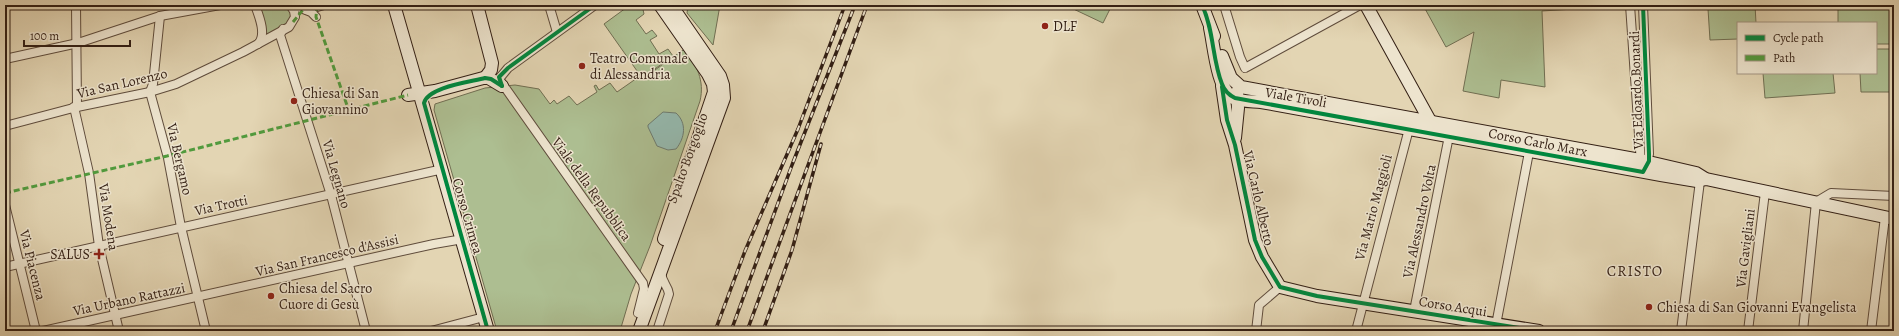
<svg xmlns="http://www.w3.org/2000/svg" width="1899" height="336" font-family="Alegreya,serif">
<rect width="100%" height="100%" fill="#e3d5b3"/>
<filter id="stains"><feTurbulence type="fractalNoise" baseFrequency=".005" numOctaves="4"/><feColorMatrix values="0 0 0 0 .2 0 0 0 0 .09 0 0 0 0 .02 0 0 0 .5 -.17"/></filter>
<radialGradient id="worn" r=".72"><stop offset=".6" stop-color="#630" stop-opacity="0"/><stop offset="1" stop-color="#630" stop-opacity=".3"/></radialGradient>
<g fill="#adbe91" stroke="#706e52">
<path d="M257,5l28,1 6,6c0,13 -16,19 -26,25z"/>
<polygon points="630,5 642,5 644,14 636,20 646,34 652,30 657,36 650,40 659,54 668,49 673,56 642,78 604,24"/>
<polygon points="688,5 720,5 713,45 687,13"/>
<polygon points="1065,5 1112,5 1103,23"/>
<polygon points="1423,5 1622,5 1622,6 1542,11 1545,87 1501,80 1499,98 1463,91 1474,32 1446,47"/>
<polygon points="1723,5 1755,5 1756,23 1738,23 1738,39 1710,40 1708,9 1720,8"/>
<polygon points="1838,5 1894,5 1894,44 1876,44 1876,23 1838,23"/>
<path d="M686,48c10,18 19,32 14,53l-50,145 -19,48 -11,37h-123l-63,-221 1,-6 50,-16 30,-3 24,4 11,15 4,-4 3,4 12,-8 8,9 20,-13 -3,-6 2,-1 3,5 11,-7 7,9 23,-16 2,3z"/>
<polygon points="1876,49 1894,49 1894,92 1861,92 1860,73 1876,73"/>
<polygon points="1763,73 1833,73 1835,93 1765,98"/>
</g>
<path fill="#95b9ae" stroke="#6e7b70" d="M663,112l13,1c11,10 9,25 0,36l-8,1 -11,-4 -9,-19v-2z"/>
<g fill="none" stroke-linecap="round" stroke-linejoin="round">
<g stroke="#5f4c3c" stroke-width="10">
<g id="street">
<polyline points="76,5 77,107"/>
<path d="M255,5c4,11 12,30 3,39"/>
<polyline points="293,5 311,12 316,17"/>
<polyline points="549,5 557,32"/>
<polyline points="595,5 508,68 499,79 643,283 644,289 638,313"/>
<polyline points="1224,5 1240,57 1245,68 1360,5"/>
<polyline points="1630,5 1641,164"/>
<polyline points="1643,5 1649,154 1646,166"/>
<polyline points="307,10 324,5"/>
<polyline points="160,16 153,84 150,92 168,158 181,227 206,331"/>
<polyline points="283,29 280,35 331,195 366,331"/>
<polyline points="5,59 78,43 160,16 220,5"/>
<polyline points="74,107 89,173 99,246 119,331"/>
<polyline points="5,126 77,107 150,92 176,84 243,52 289,27 295,17 294,11 290,5"/>
<polyline points="5,205 36,331"/>
<polyline points="5,267 443,169"/>
<polyline points="1414,311 1449,136"/>
<polyline points="1496,325 1530,147"/>
<polyline points="43,331 434,244 463,239"/>
<polyline points="431,331 484,317"/>
<path d="M657,331l12,-37c-1,-9 -7,-10 -8,-22"/>
<polyline points="1256,331 1259,305 1280,287"/>
<polyline points="1356,331 1410,125"/>
<polyline points="1681,331 1700,181"/>
<polyline points="1748,331 1765,192"/>
<polyline points="1803,331 1816,202 1831,193 1894,196"/>
<polyline points="1871,331 1885,217"/>
</g>
</g>
<g stroke="#331f14" stroke-width="14">
<g id="secondary">
<polyline points="394,5 488,331"/>
<polyline points="477,5 492,63 491,70 485,78"/>
<polyline points="660,5 708,74 713,84 714,92 664,239"/>
<polyline points="1202,5 1214,36"/>
<polyline points="1366,5 1430,121 1430,127"/>
<path d="M1210,28c4,18 7,61 23,70 8,4 20,3 28,4l400,73 36,6 9,-2 188,40"/>
<polyline points="1222,56 1231,78 1241,87 1640,160 1696,173 1704,178"/>
<polyline points="1222,86 1227,120 1235,145 1255,240 1262,257 1280,287 1317,296 1539,331"/>
<polyline points="408,95 435,91 487,77 502,86"/>
<polyline points="1235,138 1238,108 1237,92"/>
<polyline points="639,331 724,98 723,85 720,76 671,5"/>
</g>
</g>
<use href="#street" stroke="#ede4ce" stroke-width="8"/>
<use href="#secondary" stroke="#ede4ce" stroke-width="12"/>
<g stroke="#331f14" stroke-width="3.5">
<g id="rail">
<polyline points="715,331 745,251 798,129 845,5"/>
<polyline points="731,331 792,165 855,5"/>
<polyline points="747,331 867,5"/>
<polyline points="763,331 792,250 821,144"/>
</g>
</g>
<use href="#rail" stroke="#ede4ce" stroke-width="2" stroke-dasharray="6" stroke-linecap="butt"/>
<g stroke="#519a3d" stroke-width="3" stroke-dasharray="6 3" stroke-linecap="butt">
<polyline points="317,5 316,17 349,111"/>
<polyline points="293,22 306,6 310,5"/>
<polyline points="5,193 167,156 408,95"/>
</g>
<g stroke="#ede4ce" stroke-width="6">
<g id="cycleway">
<path d="M1202,5c12,25 10,54 20,79 2,6 7,11 13,14l408,74 6,-11v-7l-6,-149"/>
<polyline points="502,86 499,77 508,68 595,5"/>
<polyline points="1222,87 1227,120 1235,145 1255,240 1262,257 1280,287 1317,296 1539,331"/>
<path d="M488,331l-64,-228c4,-16 46,-21 61,-25l6,1 11,7"/>
</g>
</g>
<use href="#cycleway" stroke="#00873e" stroke-width="4"/>
</g>
<g fill="#8f2418" stroke="#ede4ce" stroke-width="1.5">
<circle cx="1045" cy="26" r="4"/>
<circle cx="582" cy="66" r="4"/>
<circle cx="294" cy="101" r="4"/>
<path d="M97 248h4v4h4v4h-4v4h-4v-4h-4v-4h4z"/>
<circle cx="271" cy="296" r="4"/>
<circle cx="1649" cy="307" r="4"/>
</g>
<g text-anchor="middle" stroke-width="3" stroke-linejoin="round" paint-order="stroke">
<g font-size="14" fill="#331f14" stroke="#ede4ce" text-anchor="start">
<text x="1053" y="31">DLF</text>
<text x="590" y="63">Teatro Comunale<tspan x="590" dy="16">di Alessandria</tspan></text>
<text x="302" y="98">Chiesa di San<tspan x="302" dy="16">Giovannino</tspan></text>
<text x="90" y="259" text-anchor="end">SALUS</text>
<text x="279" y="293">Chiesa del Sacro<tspan x="279" dy="16">Cuore di Gesù</tspan></text>
<text x="1657" y="312">Chiesa di San Giovanni Evangelista</text>
</g>
<g font-size="14" fill="#331f14" stroke="#ede4ce">
<text transform="translate(122 83) rotate(-13)" y="5">Via San Lorenzo</text>
<text transform="translate(1636 90) rotate(-92)" y="5">Via Edoardo Bonardi</text>
<text transform="translate(1296 97) rotate(10)" y="5">Viale Tivoli</text>
<text transform="translate(1538 142) rotate(11)" y="5">Corso Carlo Marx</text>
<text transform="translate(687 158) rotate(-70)" y="5">Spalto Borgoglio</text>
<text transform="translate(180 159) rotate(77)" y="5">Via Bergamo</text>
<text transform="translate(337 174) rotate(74)" y="5">Via Legnano</text>
<text transform="translate(592 189) rotate(54)" y="5">Viale della Repubblica</text>
<text transform="translate(1259 198) rotate(77)" y="5">Via Carlo Alberto</text>
<text transform="translate(221 205) rotate(-12)" y="5">Via Trotti</text>
<text transform="translate(1373 207) rotate(-75)" y="5">Via Mario Maggioli</text>
<text transform="translate(468 216) rotate(74)" y="5">Corso Crimea</text>
<text transform="translate(109 217) rotate(81)" y="5">Via Modena</text>
<text transform="translate(1419 221) rotate(-78)" y="5">Via Alessandro Volta</text>
<text transform="translate(1745 248) rotate(-83)" y="5">Via Gavigliani</text>
<text transform="translate(327 255) rotate(-13)" y="5">Via San Francesco d'Assisi</text>
<text transform="translate(33 265) rotate(76)" y="5">Via Piacenza</text>
<text transform="translate(129 299) rotate(-12)" y="5">Via Urbano Rattazzi</text>
<text transform="translate(1453 306) rotate(9)" y="5">Corso Acqui</text>
</g>
<g font-size="15" letter-spacing="1" fill="#331f14" stroke="#ede4ce">
<text x="1635" y="276">CRISTO</text>
</g>
</g>
<rect width="1899" height="336" fill="none" stroke="#e3d5b3" stroke-width="20"/>
<rect x="6" y="6" width="1887" height="324" fill="none" stroke="#331f14" stroke-width="2"/>
<rect x="10" y="10" width="1879" height="316" fill="none" stroke="#331f14"/>
<rect x="1737" y="22" width="140" height="52" fill="#ede4ce" stroke="#a39584"/>
<rect x="1745" y="35" width="20" height="6" fill="#00873e" stroke="#a39584"/>
<text x="1773" y="42" font-size="12" fill="#331f14">Cycle path</text>
<rect x="1745" y="55" width="20" height="6" fill="#519a3d" stroke="#a39584"/>
<text x="1773" y="62" font-size="12" fill="#331f14">Path</text>
<path d="M24 40v6h106v-6" fill="none" stroke="#331f14" stroke-width="2"/>
<text x="30" y="40" font-size="12" fill="#331f14" stroke="#ede4ce" stroke-width="3" paint-order="stroke">100 m</text>
<rect width="100%" height="100%" filter="url(#stains)"/>
<rect width="100%" height="100%" fill="url(#worn)"/>
</svg>
